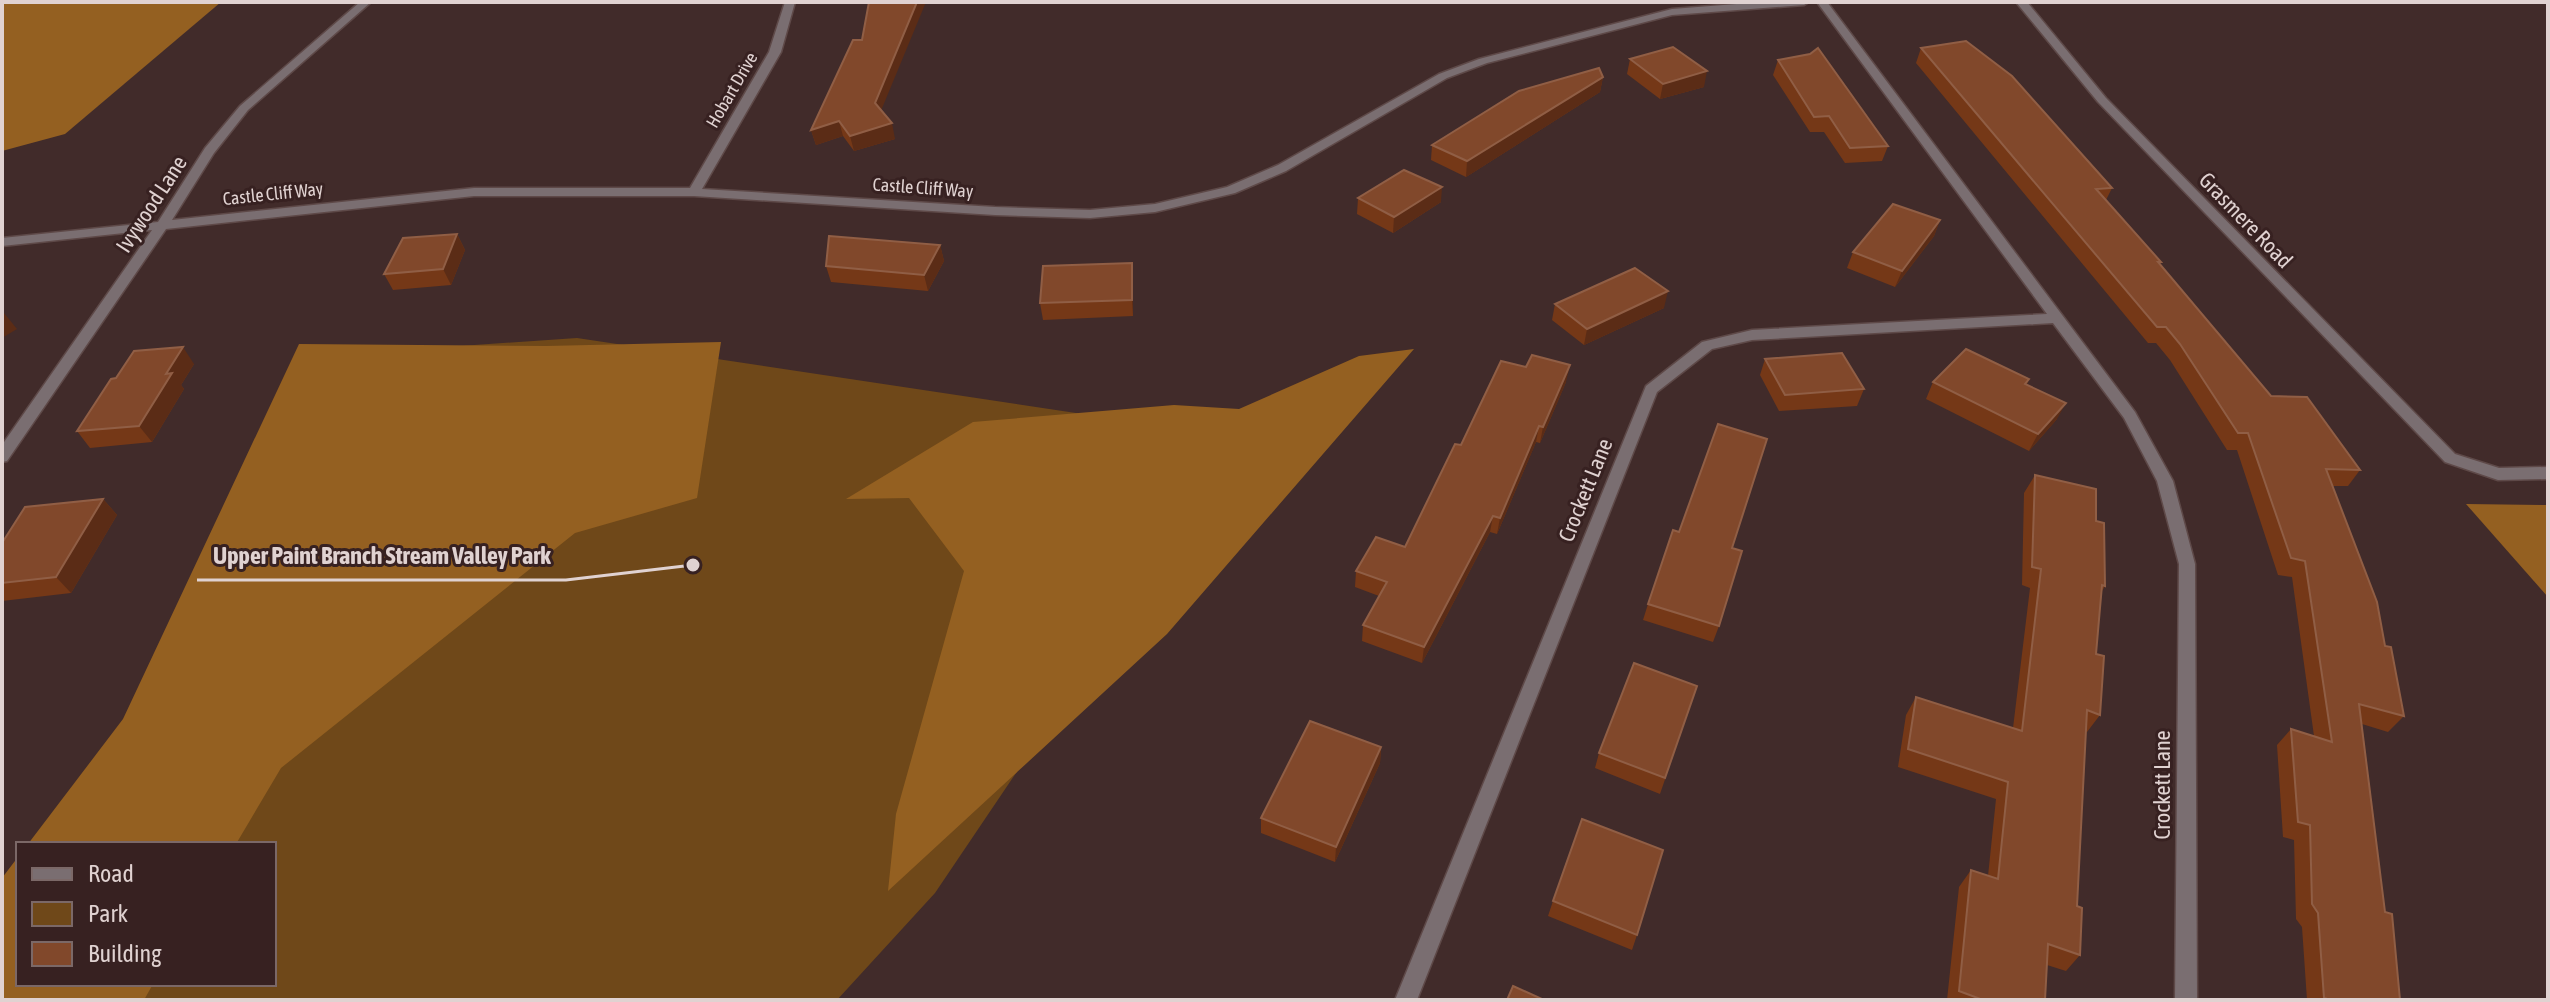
<svg xmlns="http://www.w3.org/2000/svg" width="2550" height="1002" font-family="'Asap Condensed',sans-serif">
<rect width="100%" height="100%" fill="#412b2a"/>
<polygon fill="#6f4819" points="577,338 1242,438 935,893 837,1000 2,1000 2,891 18,984 274,984 274,844 39,844 161,692 345,354"/>
<g fill="#946021">
<polygon points="2,2 221,2 65,134 2,151"/>
<polygon points="721,342 697,498 575,533 281,768 236,844 28,844 123,719 299,344 546,346"/>
<polygon points="1414,349 1167,634 888,891 896,814 964,571 909,498 846,499 973,422 1174,405 1239,409 1359,356"/>
<polygon points="2466,504 2548,505 2548,597"/>
<polygon points="18,857 18,984 153,984 144,1000 2,1000 2,878"/>
</g>
<g fill="none" stroke-linecap="round" stroke-linejoin="round">
<g stroke="#5e4948" stroke-width="3">
<g id="minor">
<polygon points="360,2 371,2 248,110 214,153 172,220 474,188 690,188 769,52 785,2 795,2 781,52 702,189 995,207 1090,210 1155,204 1227,187 1278,165 1439,74 1479,59 1672,9 1762,2 1809,2 1804,5 1672,15 1487,63 1447,78 1286,171 1235,193 1155,212 1090,218 995,215 694,196 474,196 166,229 7,461 2,462 2,445 152,230 2,246 2,238 158,222 205,148 240,106"/>
<polygon points="1817,2 1827,2 2135,412 2173,481 2195,564 2197,1000 2175,1000 2179,564 2157,481 2124,418 2053,323 1752,340 1712,349 1657,392 1417,1000 1395,1000 1646,386 1702,342 1752,330 2047,314"/>
<polygon points="2016,2 2027,2 2106,98 2455,454 2499,468 2548,467 2548,479 2498,480 2445,462 2098,102"/>
</g>
</g>
<use href="#minor" fill="#7a6e71" fill-rule="evenodd"/>
</g>
<g fill="#753817">
<polygon points="1921,48 2112,188 2106,200 2161,262 2160,264 2271,396 2360,470 2348,486 2333,486 2385,646 2404,716 2388,732 2362,724 2385,912 2400,1000 2307,1000 2302,927 2296,919 2294,840 2283,837 2277,745 2291,729 2314,736 2292,577 2278,575 2237,450 2227,450 2170,360 2156,343 2148,343 1916,63"/>
<polygon points="1630,59 1704,87 1660,99 1627,74"/>
<polygon points="1778,60 1888,146 1882,161 1845,163 1824,132 1810,132 1773,75"/>
<polygon points="1603,77 1600,92 1466,177 1431,160 1432,145"/>
<polygon points="881,111 895,139 854,151 843,136 816,145 811,130"/>
<polygon points="1358,198 1441,202 1393,233 1357,214"/>
<polygon points="1940,220 1934,236 1895,287 1847,268 1853,252"/>
<polygon points="457,234 465,250 451,285 393,290 384,274"/>
<polygon points="940,245 944,261 928,291 831,282 826,266"/>
<polygon points="1133,279 1133,316 1043,320 1040,303"/>
<polygon points="1555,304 1664,308 1584,345 1552,320"/>
<polygon points="1765,359 1864,389 1857,406 1779,411 1760,375"/>
<polygon points="194,364 181,385 184,389 152,442 90,448 77,431 116,378"/>
<polygon points="1526,367 1566,382 1540,443 1536,442 1497,534 1490,532 1422,663 1362,641 1363,625 1379,596 1355,587 1356,571 1405,547 1461,445"/>
<polygon points="2029,379 2027,384 2057,419 2029,451 1926,399 1933,382"/>
<polygon points="2035,475 2096,521 2105,586 2102,591 2096,654 2100,715 2087,732 2086,732 2077,906 2080,955 2066,971 2047,965 2045,1000 1947,1000 1959,887 1971,870 1988,876 1996,799 1898,767 1906,715 1916,697 2013,728 2030,588 2022,585 2024,493"/>
<polygon points="103,499 117,515 71,593 2,601 2,543"/>
<polygon points="1732,548 1719,626 1713,642 1643,620 1648,604"/>
<polygon points="1697,686 1660,794 1595,768 1599,753"/>
<polygon points="1381,747 1380,763 1335,862 1261,833 1261,818"/>
<polygon points="1553,901 1637,935 1632,950 1548,916"/>
</g>
<g fill="#5b2c16">
<polygon points="917,2 926,2 878,118 875,103"/>
<polygon points="1707,71 1704,87 1660,99 1663,84"/>
<polygon points="1603,77 1600,92 1466,177 1467,161"/>
<polygon points="839,121 843,136 816,145 811,130"/>
<polygon points="892,123 895,139 854,151 850,136"/>
<polygon points="1442,187 1441,202 1393,233 1394,217"/>
<polygon points="1940,220 1934,236 1895,287 1902,271"/>
<polygon points="457,234 465,250 451,285 443,269"/>
<polygon points="940,245 944,261 928,291 924,275"/>
<polygon points="1132,263 1133,279 1133,316 1132,300"/>
<polygon points="1668,291 1664,308 1584,345 1587,329"/>
<polygon points="4,313 17,329 2,338 2,314"/>
<polygon points="183,347 194,364 181,385 184,389 152,442 139,426 166,374"/>
<polygon points="1570,365 1566,382 1540,443 1543,427"/>
<polygon points="2066,403 2057,419 2029,451 2038,434"/>
<polygon points="1539,426 1536,442 1497,534 1500,518"/>
<polygon points="103,499 117,515 71,593 56,577"/>
<polygon points="1493,516 1490,532 1422,663 1424,647"/>
<polygon points="1381,747 1380,763 1335,862 1336,847"/>
</g>
<g fill="#81482b" stroke="#905e45" stroke-width="2">
<polygon points="869,2 917,2 875,103 892,123 850,136 839,121 811,130 853,40 862,40"/>
<polygon points="1966,41 2012,76 2112,188 2096,189 2161,262 2158,262 2271,396 2307,397 2360,470 2326,469 2377,602 2385,646 2391,647 2404,716 2359,704 2385,912 2392,914 2400,1000 2331,1000 2324,998 2318,913 2312,904 2310,825 2298,822 2291,729 2332,742 2305,561 2291,558 2248,433 2238,433 2180,344 2166,327 2157,327 1921,48"/>
<polygon points="1673,47 1707,71 1663,84 1630,59"/>
<polygon points="1818,48 1888,146 1850,148 1829,116 1814,117 1778,60 1810,54"/>
<polygon points="1599,68 1603,77 1467,161 1432,145 1519,91"/>
<polygon points="1404,170 1442,187 1394,217 1358,198"/>
<polygon points="1893,204 1940,220 1902,271 1853,252"/>
<polygon points="457,234 443,269 384,274 403,238"/>
<polygon points="829,236 940,245 924,275 826,266"/>
<polygon points="1132,263 1132,300 1040,303 1043,266"/>
<polygon points="1635,268 1668,291 1587,329 1555,304"/>
<polygon points="183,347 166,374 172,373 139,426 77,431 111,379 116,378 134,351"/>
<polygon points="1966,349 2029,379 2025,384 2066,403 2038,434 1933,382"/>
<polygon points="1842,353 1864,389 1785,395 1765,359"/>
<polygon points="1532,355 1570,365 1543,427 1539,426 1500,518 1493,516 1424,647 1363,625 1387,582 1356,571 1376,537 1405,547 1455,444 1461,445 1501,361 1526,367"/>
<polygon points="1718,424 1767,439 1732,548 1742,551 1719,626 1648,604 1673,530 1679,532"/>
<polygon points="2035,475 2096,489 2096,521 2104,523 2105,586 2102,585 2096,654 2104,656 2100,715 2087,710 2077,906 2082,908 2080,955 2048,944 2045,1000 1983,1000 1959,991 1971,870 1998,879 2008,782 1908,749 1916,697 2022,731 2041,569 2032,567"/>
<polygon points="103,499 56,577 2,583 2,543 25,507"/>
<polygon points="1634,663 1697,686 1665,778 1599,753"/>
<polygon points="1310,721 1381,747 1336,847 1261,818"/>
<polygon points="1582,819 1663,850 1637,935 1553,901"/>
<polygon points="1513,986 1544,1000 1507,1000"/>
</g>
<g text-anchor="middle" stroke-width="6" stroke-linejoin="round" paint-order="stroke">
<g font-size="18" fill="#e0d2d1" stroke="#372121">
<text transform="translate(732 90) rotate(-60)" y="6">Hobart Drive</text>
<text transform="translate(923 188) rotate(4)" y="6">Castle Cliff Way</text>
<text transform="translate(273 194) rotate(-6)" y="6">Castle Cliff Way</text>
</g>
<g font-size="22" fill="#e0d2d1" stroke="#372121">
<text transform="translate(151 204) rotate(-57)" y="8">Ivywood Lane</text>
<text transform="translate(2246 220) rotate(46)" y="8">Grasmere Road</text>
<text transform="translate(1585 490) rotate(-68)" y="8">Crockett Lane</text>
<text transform="translate(2162 785) rotate(-90)" y="8">Crockett Lane</text>
</g>
</g>
<path fill="none" stroke="#e0d2d1" stroke-width="3" d="M693 565L566 580H197"/>
<circle fill="#e0d2d1" stroke="#372121" stroke-width="3" cx="693" cy="565" r="8"/>
<g font-size="24" text-anchor="middle" font-weight="bold" fill="#e0d2d1" stroke="#372121" stroke-width="6" stroke-linejoin="round" paint-order="stroke">
<text x="382" y="564">Upper Paint Branch Stream Valley Park</text>
</g>
<rect width="2550" height="1002" fill="none" stroke="#e0d2d1" stroke-width="8"/>
<rect x="16" y="842" width="260" height="144" fill="#372121" stroke="#7b6867" stroke-width="2"/>
<rect x="32" y="868" width="40" height="12" fill="#7a6e71" stroke="#7b6867" stroke-width="2"/>
<text x="88" y="882" font-size="24" fill="#e0d2d1">Road</text>
<rect x="32" y="902" width="40" height="24" fill="#6f4819" stroke="#7b6867" stroke-width="2"/>
<text x="88" y="922" font-size="24" fill="#e0d2d1">Park</text>
<rect x="32" y="942" width="40" height="24" fill="#81482b" stroke="#7b6867" stroke-width="2"/>
<text x="88" y="962" font-size="24" fill="#e0d2d1">Building</text>
</svg>
